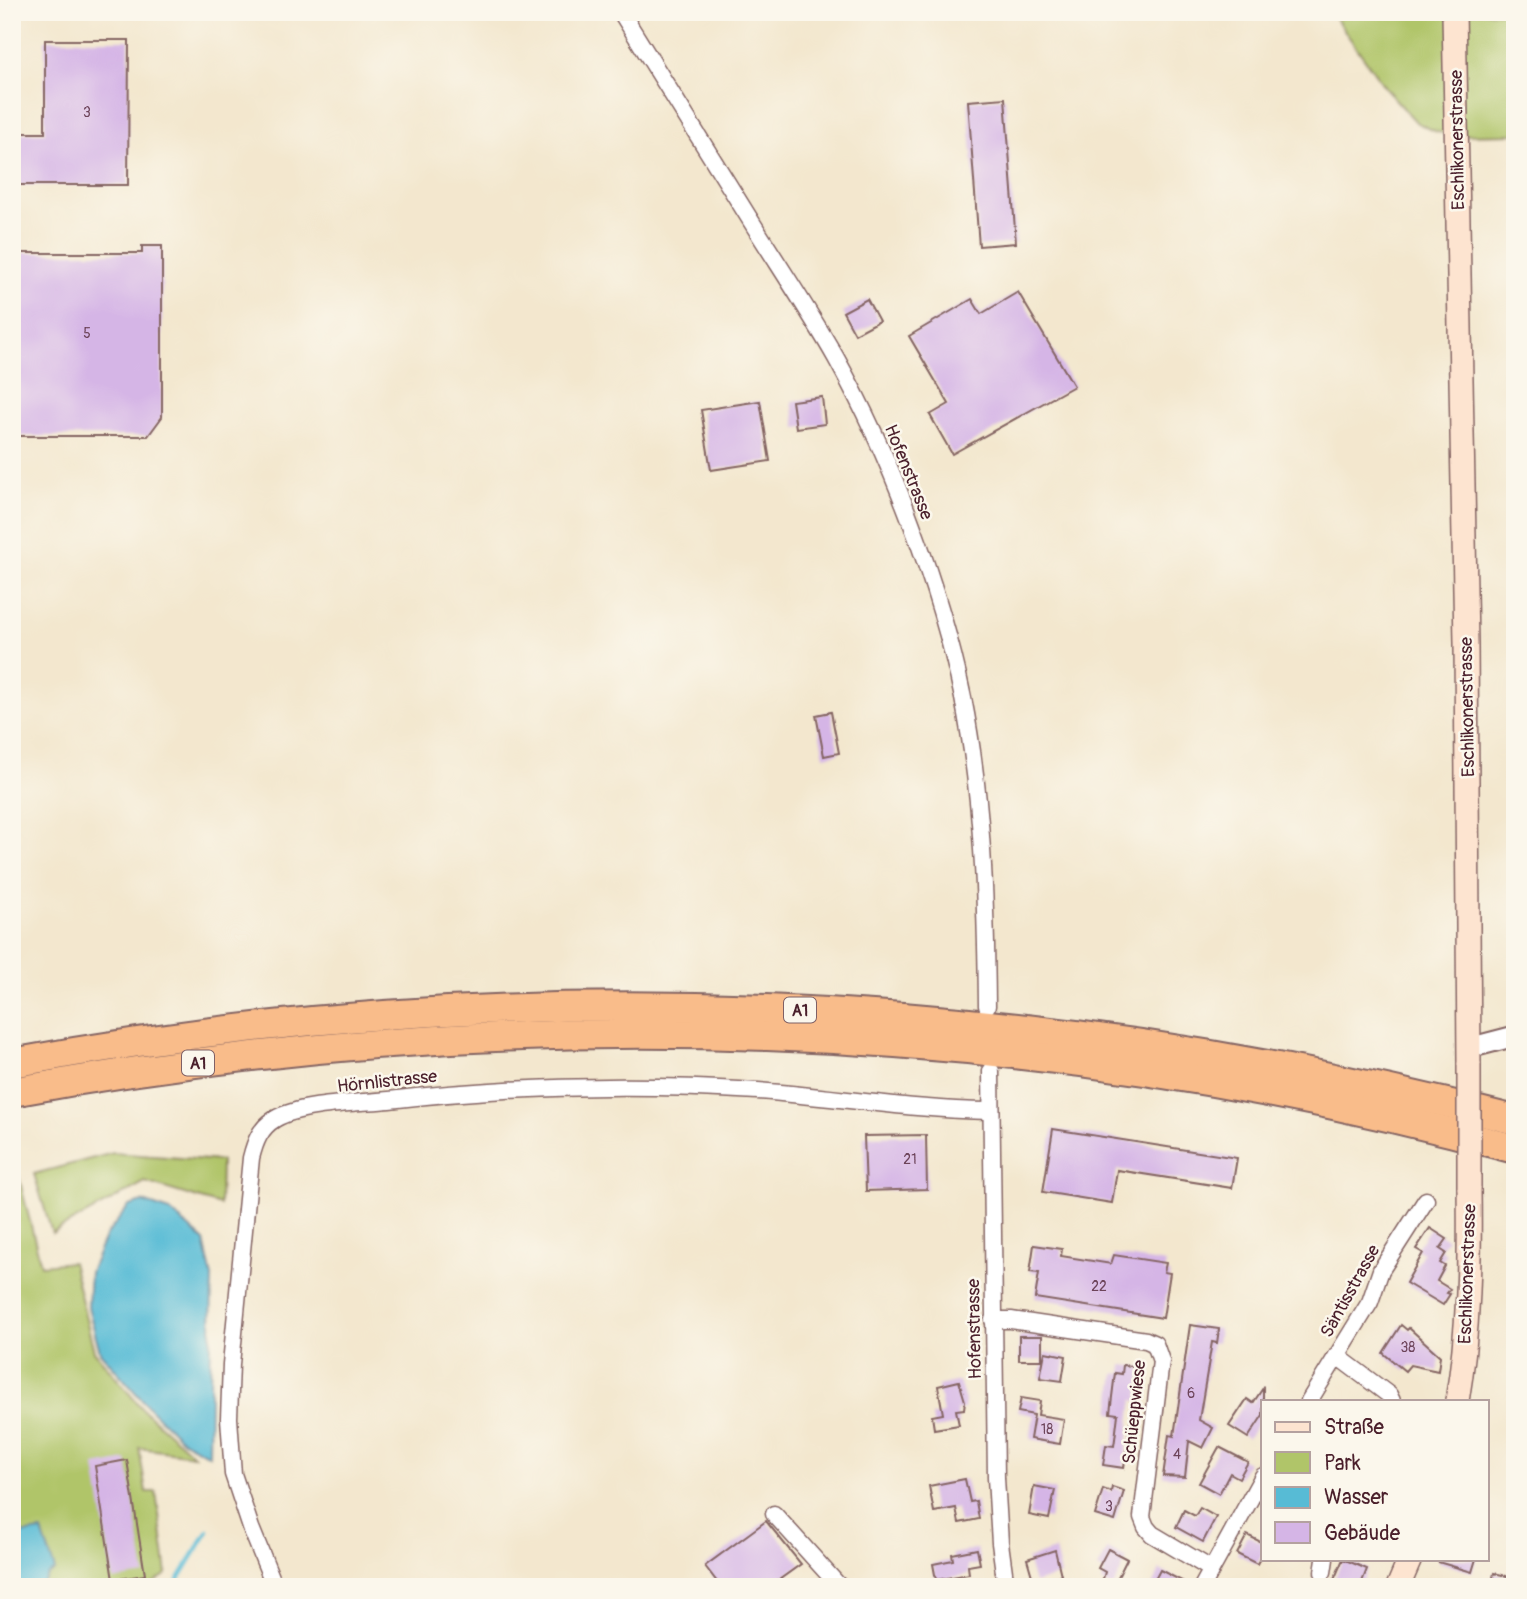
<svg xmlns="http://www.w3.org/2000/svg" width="1527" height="1599" font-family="Pangolin,sans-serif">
<rect width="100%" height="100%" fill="#fbf7ec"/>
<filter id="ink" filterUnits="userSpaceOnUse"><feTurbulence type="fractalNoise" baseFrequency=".0143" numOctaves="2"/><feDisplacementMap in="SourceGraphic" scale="14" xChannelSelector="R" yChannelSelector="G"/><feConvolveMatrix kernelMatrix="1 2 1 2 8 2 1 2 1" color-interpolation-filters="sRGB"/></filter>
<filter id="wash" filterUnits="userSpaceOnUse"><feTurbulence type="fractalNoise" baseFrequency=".00686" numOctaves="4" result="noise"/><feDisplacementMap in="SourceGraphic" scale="28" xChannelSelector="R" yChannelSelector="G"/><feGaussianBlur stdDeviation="1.57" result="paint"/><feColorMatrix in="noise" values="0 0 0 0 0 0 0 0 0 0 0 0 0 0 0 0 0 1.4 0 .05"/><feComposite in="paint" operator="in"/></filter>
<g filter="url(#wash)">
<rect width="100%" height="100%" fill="#f3e7ce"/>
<g fill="#b0c569" stroke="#7d724a" stroke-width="2">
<polygon points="1331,12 1515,12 1515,134 1458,135 1437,132 1417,123 1387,90"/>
<polygon points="113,1153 221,1161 220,1205 145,1182 52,1233 34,1174"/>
<polygon points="12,1158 15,1162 41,1265 72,1262 94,1351 143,1410 194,1455 139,1448 146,1492 156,1492 167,1574 147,1587 12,1587"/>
</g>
<g fill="#57bbd5" stroke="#506d80" stroke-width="2">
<polygon points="143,1202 170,1211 204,1241 212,1277 209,1455 183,1441 150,1409 100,1352 88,1307 90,1272 105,1237 129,1206"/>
<polygon points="42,1531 55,1570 47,1575 41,1587 18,1587 12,1578 12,1535"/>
</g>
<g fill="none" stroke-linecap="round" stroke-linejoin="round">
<polyline stroke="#57bbd5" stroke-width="4.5" points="174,1587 208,1531"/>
</g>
<g id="blocks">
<g fill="#d5b5e6">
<polygon points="45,40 129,40 128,185 13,185 13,133 45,133"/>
<polygon points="1005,98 1016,243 979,246 968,101"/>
<polygon points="142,246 162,246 162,417 148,436 13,436 13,253 142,253"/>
<polygon points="1018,292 1074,386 952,454 930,415 949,404 909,336 972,299 981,314"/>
<polygon points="867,299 879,321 855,334 843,312"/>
<polygon points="822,397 825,424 796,428 792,401"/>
<polygon points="760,401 770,461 711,470 701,410"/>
<polygon points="831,712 839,753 824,756 816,715"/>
<polygon points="1053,1129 1237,1158 1232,1188 1117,1170 1112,1203 1043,1192"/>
<polygon points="926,1135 927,1189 866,1191 864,1136"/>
<polygon points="1430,1228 1447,1239 1440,1249 1446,1253 1440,1263 1445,1266 1437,1281 1450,1289 1447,1293 1450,1294 1443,1305 1406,1283 1423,1253 1416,1249"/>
<polygon points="1034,1245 1062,1249 1061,1256 1111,1264 1114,1255 1166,1263 1164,1272 1170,1273 1163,1318 1035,1298 1039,1273 1030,1272"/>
<polygon points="1190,1325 1219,1329 1217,1343 1212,1342 1199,1420 1213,1428 1203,1448 1189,1441 1185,1477 1163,1476 1169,1435 1174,1436"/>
<polygon points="1401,1325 1407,1330 1409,1328 1440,1356 1438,1371 1410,1365 1405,1371 1383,1353"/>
<rect x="1019" y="1336" width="23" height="24"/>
<polygon points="1045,1352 1066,1356 1062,1381 1040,1378"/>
<polygon points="1123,1365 1142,1367 1138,1401 1133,1400 1124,1468 1103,1465 1106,1445 1114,1446 1115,1439 1118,1414 1110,1413 1115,1373 1122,1374"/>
<polygon points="959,1381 965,1401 964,1409 956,1410 959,1425 934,1429 932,1416 943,1414 938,1386"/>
<polygon points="1263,1388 1263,1415 1248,1438 1229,1426 1247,1399 1253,1403"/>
<polygon points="1021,1398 1040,1401 1038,1415 1064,1419 1060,1444 1030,1439 1034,1415 1018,1412"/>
<polygon points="1219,1447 1248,1462 1239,1478 1230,1473 1219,1494 1199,1483"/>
<polygon points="127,1460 145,1575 113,1580 95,1466"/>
<polygon points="965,1479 970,1502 976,1501 979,1519 959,1523 956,1508 934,1512 929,1486"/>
<polygon points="1034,1486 1055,1490 1049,1519 1029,1515"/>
<polygon points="1112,1487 1124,1491 1115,1521 1095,1515 1103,1489 1111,1492"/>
<polygon points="1200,1508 1216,1517 1203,1542 1176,1527 1184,1510 1195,1516"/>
<polygon points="766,1521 801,1564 769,1587 721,1587 705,1566"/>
<polygon points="1247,1535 1263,1543 1263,1553 1257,1564 1237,1554"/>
<polygon points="977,1549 980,1564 968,1566 969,1574 936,1580 933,1564 953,1560 952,1554"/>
<polygon points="1108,1549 1127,1559 1113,1587 1102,1582 1105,1572 1098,1568"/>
<polygon points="1055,1550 1061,1575 1034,1583 1027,1559"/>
<polygon points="1343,1559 1367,1569 1360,1587 1345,1587 1333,1582"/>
<polygon points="1438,1559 1476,1559 1472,1572 1438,1562"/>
<polygon points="1160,1570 1192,1586 1192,1587 1151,1587"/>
<polygon points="1494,1573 1515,1578 1515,1587 1491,1587"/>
</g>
</g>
</g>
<g filter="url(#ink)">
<use href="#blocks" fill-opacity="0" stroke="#856564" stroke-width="2"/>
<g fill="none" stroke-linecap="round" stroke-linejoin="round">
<g stroke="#856564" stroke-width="19">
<g id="minor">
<path d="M621,12c45,72 90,145 135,217 27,43 55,85 80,129 55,99 104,229 127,340 20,101 23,205 24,308"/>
<polyline points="991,1071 996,1478 1000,1543 1006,1587"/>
<polyline points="993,1320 1011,1320 1146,1340 1155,1344 1161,1361 1142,1517 1146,1527 1152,1534 1211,1569"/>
<polyline points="1337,1356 1389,1395 1392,1401"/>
<polyline points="1309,1401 1370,1302 1381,1270 1426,1200"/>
<polyline points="774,1514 840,1587"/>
<polyline points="1323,1572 1325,1559"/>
<path d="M275,1587l-24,-59 -18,-54 -4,-56 2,-54 20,-206c4,-16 9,-30 24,-39 25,-15 83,-16 114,-19 123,-14 246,-17 369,-9 78,6 155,19 232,20"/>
<polyline points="1202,1587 1263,1476"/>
</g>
</g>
<g stroke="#856564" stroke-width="23">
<polyline id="tertiary" points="1469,1048 1515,1036"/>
</g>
<g stroke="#856564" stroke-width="26">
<g id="secondary">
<polyline points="1454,12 1466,643 1469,1065"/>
<path d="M1457,1401c12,-70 13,-142 12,-214"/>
<polyline points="1398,1587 1410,1559"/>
</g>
</g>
<g stroke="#856564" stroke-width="32">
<g id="motorway">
<path d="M12,1063c498,-93 1013,-70 1503,57"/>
<path d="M12,1092c494,-92 1018,-76 1503,57"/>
</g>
</g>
<use href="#minor" stroke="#fff" stroke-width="16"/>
<use href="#tertiary" stroke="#fff" stroke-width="19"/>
<use href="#secondary" stroke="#fde4d0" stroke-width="23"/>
<use href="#motorway" stroke="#f9bc8a" stroke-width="28"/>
<g stroke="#856564" stroke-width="26" stroke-linecap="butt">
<polyline id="secondary-bridge" points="1469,1065 1469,1187"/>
</g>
<use href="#secondary-bridge" stroke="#fde4d0" stroke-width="23"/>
</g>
</g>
<g text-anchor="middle" stroke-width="5" stroke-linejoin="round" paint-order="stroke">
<g font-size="14" fill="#6d445a">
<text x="87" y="117">3</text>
<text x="87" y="338">5</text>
<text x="910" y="1164">21</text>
<text x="1099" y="1291">22</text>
<text x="1408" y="1352">38</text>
<text x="1191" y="1398">6</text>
<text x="1047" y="1434">18</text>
<text x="1177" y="1459">4</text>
<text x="1109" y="1511">3</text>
</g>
<g fill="#fbf7ec" stroke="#7f6065" stroke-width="2">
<rect x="784" y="997.5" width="32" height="25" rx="5"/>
<rect x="182" y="1050.5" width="32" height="25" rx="5"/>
</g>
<g font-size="16" font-weight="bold" fill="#4a1f2b">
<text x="800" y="1016">A1</text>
<text x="198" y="1069">A1</text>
</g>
<g font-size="18" fill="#4a1f2b" stroke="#fbf7ec">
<text transform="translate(1457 140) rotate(-91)" y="6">Eschlikonerstrasse</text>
<text transform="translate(909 472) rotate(68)" y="6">Hofenstrasse</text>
<text transform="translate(1467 707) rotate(-91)" y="6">Eschlikonerstrasse</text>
<text transform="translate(387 1081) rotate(-6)" y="6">Hörnlistrasse</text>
<text transform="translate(1467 1274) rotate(-88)" y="6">Eschlikonerstrasse</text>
<text transform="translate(1350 1291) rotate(-61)" y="6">Säntisstrasse</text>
<text transform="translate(974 1329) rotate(-91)" y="6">Hofenstrasse</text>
<text transform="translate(1134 1412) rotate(-84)" y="6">Schüeppwiese</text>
</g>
</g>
<rect width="1527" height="1599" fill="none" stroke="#fbf7ec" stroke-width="42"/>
<rect x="1261" y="1400" width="228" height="161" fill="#fbf7ec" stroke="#b4a19f" stroke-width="2"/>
<rect x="1275" y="1422" width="35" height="10" fill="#fde4d0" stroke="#b4a19f" stroke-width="2"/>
<text x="1324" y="1434" font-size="21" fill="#4a1f2b">Straße</text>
<rect x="1275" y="1452" width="35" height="21" fill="#b0c569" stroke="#b4a19f" stroke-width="2"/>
<text x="1324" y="1470" font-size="21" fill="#4a1f2b">Park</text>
<rect x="1275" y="1487" width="35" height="21" fill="#57bbd5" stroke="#b4a19f" stroke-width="2"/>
<text x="1324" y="1504" font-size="21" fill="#4a1f2b">Wasser</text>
<rect x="1275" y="1522" width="35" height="21" fill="#d5b5e6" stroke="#b4a19f" stroke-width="2"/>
<text x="1324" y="1540" font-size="21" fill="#4a1f2b">Gebäude</text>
</svg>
